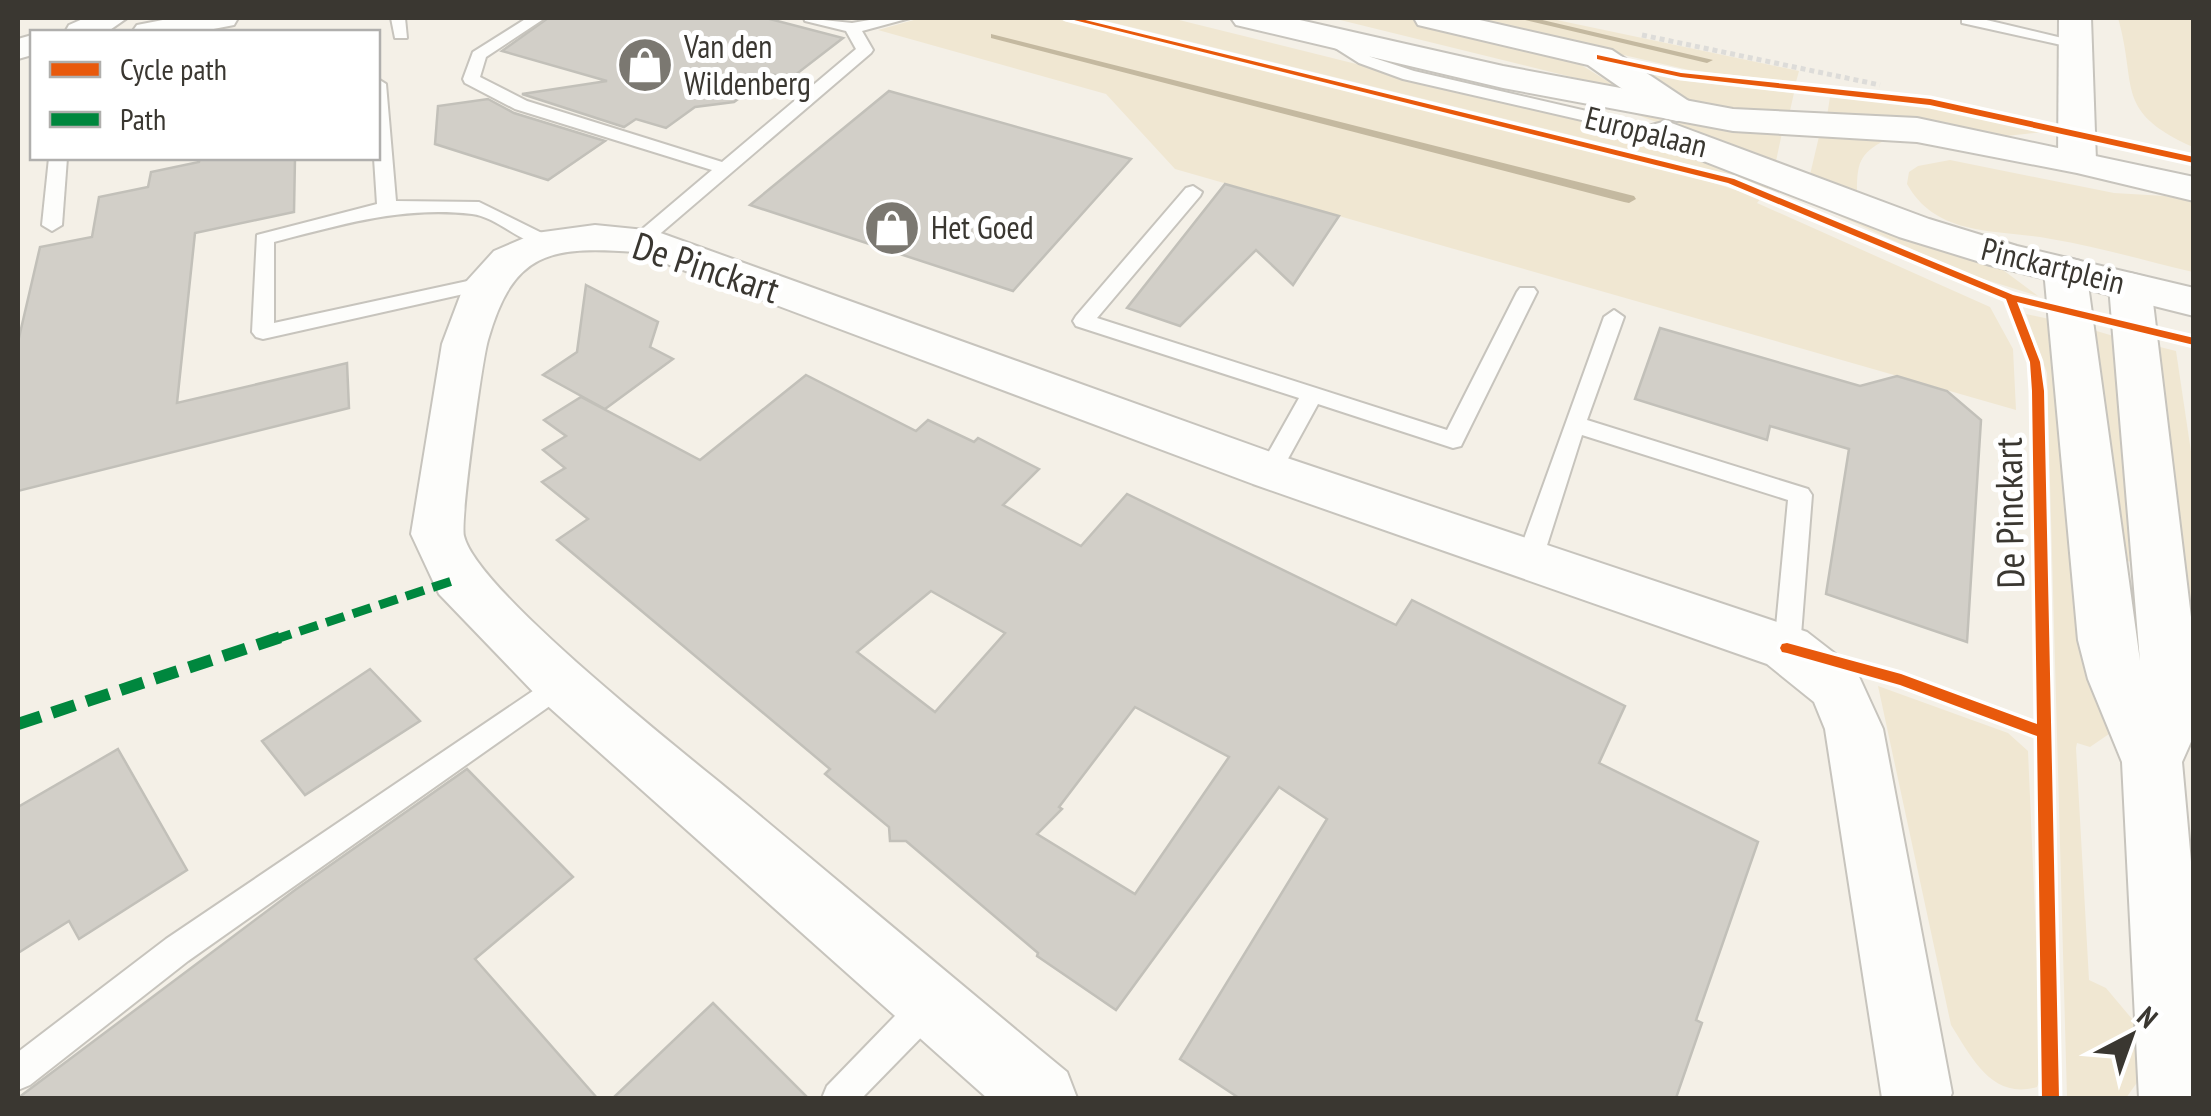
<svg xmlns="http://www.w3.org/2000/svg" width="2211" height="1116" font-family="'PT Sans Narrow',sans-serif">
<rect width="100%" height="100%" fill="#f4f0e7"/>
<g fill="#f0e7d2">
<polygon points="921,18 1053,18 1701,179 1761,198 1757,203 1990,307 2013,349 2016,410 1175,169 1106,94 878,30"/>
<polygon points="1094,18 1171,18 1666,141 1769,178 1768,189 1673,160"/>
<polygon points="1332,18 1404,18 1571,55 1570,58 1620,89"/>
<polygon points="1482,18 1552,19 1799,71 1796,82 1689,70 1479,22"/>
<path d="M2118,18h75v129c-80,-36 -55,-60 -75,-129z"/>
<polygon points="1641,71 1687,81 1794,93 1789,115 1725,111 1694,103"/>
<polygon points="1830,97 1929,107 2043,132 2006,136 2005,140 1827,116"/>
<polygon points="1637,107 1783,128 1775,166 1632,113"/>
<path d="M1821,128l68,10c-27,14 -32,21 -32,52l-3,3 -45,-14z"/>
<path d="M1950,160l164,33 51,3 28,6v70c-47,-11 -94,-25 -142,-33 -52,-10 -114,-1 -144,-55l2,-12 9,-6z"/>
<polygon points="1805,200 1995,264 2038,296 1964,273"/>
<polygon points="2026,314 2054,320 2078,615 2109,734 2090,747 2077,743 2076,748 2089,980 2106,988 2143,1032 2141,1077 2126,1098 2067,1098 2047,373"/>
<polygon points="2093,330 2117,337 2134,562 2119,560"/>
<polygon points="2152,345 2176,351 2193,465 2193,646"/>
<path d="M1878,686l130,47 20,18 14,324 -5,12c-45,13 -65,-29 -86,-62z"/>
</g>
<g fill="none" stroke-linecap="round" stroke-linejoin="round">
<g fill="#c4b9a0" fill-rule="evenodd">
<polygon points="1517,18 1534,18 1713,60 1707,63"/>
<polygon points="991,34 1634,196 1636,199 1629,203 1624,202 991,38"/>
</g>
</g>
<g fill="#d2cfc8" stroke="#c2c0b9" stroke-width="2.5" fill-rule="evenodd">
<polygon points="548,18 766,18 843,38 790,79 772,74 734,102 695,107 666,128 636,119 624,127 522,94 607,81 502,51"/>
<polygon points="889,91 1131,159 1013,291 750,205"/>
<polygon points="488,99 514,113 605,141 548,180 435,144 438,106"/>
<polygon points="200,158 295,158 294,212 195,233 177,403 347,363 349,408 18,491 18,342 40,247 92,237 99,197 148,187 151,172 199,162"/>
<polygon points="1225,184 1339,216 1293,285 1256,250 1180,326 1127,308"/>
<polygon points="586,285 658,322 650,347 673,359 605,409 543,375 577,352"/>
<polygon points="1660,328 1860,386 1897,376 1947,391 1981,420 1967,642 1826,594 1849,449 1770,426 1767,440 1635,399"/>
<path d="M806,375l110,56 12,-11 46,22 4,-4 61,31 -36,36 78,41 46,-52 269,131 16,-25 213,106 -26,57 159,79 -62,178 6,3 -26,75h-437l-59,-39 147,-240 -48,-32 -163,223 -79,-54 1,-3 -132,-112h-16l-1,-14 -64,-53 5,-5 -273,-229 31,-21 -46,-37 23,-14 -22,-18 23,-14 -22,-16 37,-23 119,63zM931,591l74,42 -70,79 -78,-60zM1135,707l94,50 -94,137 -98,-60 25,-25 -3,-2z"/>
<polygon points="370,669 420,721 305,795 262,741"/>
<polygon points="118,749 187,870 79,939 69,921 18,953 18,807"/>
<polygon points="467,769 573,877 475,959 597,1098 18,1098 295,890"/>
<polygon points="713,1003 808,1098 613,1098"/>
</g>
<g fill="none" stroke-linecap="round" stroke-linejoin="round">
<g stroke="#c7c4bd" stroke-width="4">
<g id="service">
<polygon points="391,18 405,18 407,38 395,38"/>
<polygon points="527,18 545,18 486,57 480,77 527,101 722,162 856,49 846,31 805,21 804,18 852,23 881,18 910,18 862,31 873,50 871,53 648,244 641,246 631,240 634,236 712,170 515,109 465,83 463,79 473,52"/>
<polygon points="1962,18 1978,18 2083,43 2075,48 1962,23"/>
<polygon points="1321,33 1333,33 1371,57 1414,71 1673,131 1682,136 1673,141 1403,79 1359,63 1321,39"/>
<path d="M378,79l8,5 10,117 83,1 81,40 -3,4c-29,6 -57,-29 -85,-32 -71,-8 -131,11 -198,28v81l212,-46 10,6 -10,6 -223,50 -7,-2 -4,-5 5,-97 120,-31 -3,-46h4z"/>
<polygon points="49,158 67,158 62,225 52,231 42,225"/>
<polygon points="1193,186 1202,192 1200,196 1097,318 1447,430 1517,292 1520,288 1534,288 1537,292 1461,446 1453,448 1318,404 1278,477 1262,477 1258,471 1299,398 1076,326 1073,321 1076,316 1186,188"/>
<polygon points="1614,310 1624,317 1587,420 1808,489 1812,495 1800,648 1796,656 1787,659 1778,656 1774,648 1788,500 1582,435 1542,561 1538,568 1520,568 1516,561 1604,317"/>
<polygon points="561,672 571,675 575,683 571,691 188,961 30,1085 18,1090 18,1052 166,939"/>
<polygon points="932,986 944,990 948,1002 944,1014 862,1098 822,1098 827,1086 920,990"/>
</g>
</g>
<g stroke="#c7c4bd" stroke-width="4">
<g id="minor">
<polygon points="85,18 127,18 107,32 65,32 69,25"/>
<polygon points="173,18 238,18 234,25 198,32 132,32 137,25"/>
<polygon points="1414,18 1471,18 1612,50 1690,102 1695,110 1690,118 1677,121 1664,118 1588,65 1418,25"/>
<polygon points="2059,18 2091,18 2096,161 2090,169 2077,172 2064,169 2058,161"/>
<polygon points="32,35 32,55 18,59 18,39"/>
<path d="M595,225l60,6 632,227 520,174 49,38 27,59 69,364 -2,5h-68l-57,-369 -11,-27 -47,-38 -514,-180 -618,-232c-86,-6 -122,0 -147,88 -6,21 -28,181 -24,196 13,55 224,220 277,264 109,91 217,182 326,272l10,26h-90l-446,-398 -102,-106 -28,-60 31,-190 23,-61 29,-32 42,-18z"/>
<polygon points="2065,257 2080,261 2086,270 2140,661 2109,286 2115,277 2130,273 2145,277 2151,286 2194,642 2194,735 2182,762 2194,895 2194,1098 2139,1098 2122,762 2088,679 2078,640 2044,270 2050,261"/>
</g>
</g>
<g stroke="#c7c4bd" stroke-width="4">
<g id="secondary">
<polygon points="1231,18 1291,18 1503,66 1733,109 1917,118 2194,177 2194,201 2077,173 1917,142 1733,131 1503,88 1236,25"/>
<polygon points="1666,121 1929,219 2017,246 2194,288 2194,316 1990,265 1899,237 1652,141 1647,133 1652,125"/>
</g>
</g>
<polyline stroke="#dddcd9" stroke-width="5" stroke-dasharray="5 4" stroke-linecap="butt" points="1642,35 1880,85"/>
<use href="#service" fill="#fdfdfb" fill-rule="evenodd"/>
<use href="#minor" fill="#fdfdfb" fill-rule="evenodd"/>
<use href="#secondary" fill="#fdfdfb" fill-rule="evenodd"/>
<polyline stroke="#00873e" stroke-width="9" stroke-dasharray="19 9" stroke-linecap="butt" points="273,640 458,579"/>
<polyline stroke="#00873e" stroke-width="12" stroke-dasharray="24 12" stroke-linecap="butt" points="18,724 281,637"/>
<g stroke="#fff" stroke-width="7">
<g id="cycleway">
<polygon points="1066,18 1077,18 1734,179 2013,295 2194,338 2194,345 2017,302 2040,362 2044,391 2059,1098 2042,1098 2037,736 1900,685 1787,653 1782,652 1780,648 1782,644 1787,643 1901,674 2037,724 2032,391 2030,362 2006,299 1728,183"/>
<polygon points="1597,55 1681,73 1930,99 2194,157 2194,163 1930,105 1681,77 1597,59"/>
</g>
</g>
<use href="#cycleway" fill="#e8590c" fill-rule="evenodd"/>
</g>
<defs>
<g id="shop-disc" transform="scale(2.875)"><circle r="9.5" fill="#7b7871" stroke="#fff"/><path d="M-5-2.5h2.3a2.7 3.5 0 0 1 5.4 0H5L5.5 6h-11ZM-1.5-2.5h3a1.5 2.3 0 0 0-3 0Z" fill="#fff"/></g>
</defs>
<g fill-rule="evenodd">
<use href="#shop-disc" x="645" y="65"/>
<use href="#shop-disc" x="892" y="228"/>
</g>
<g text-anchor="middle" stroke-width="10" stroke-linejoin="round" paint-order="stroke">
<g font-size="32" fill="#3a3731" stroke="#fff" text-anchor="start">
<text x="684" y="58">Van den<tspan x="684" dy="37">Wildenberg</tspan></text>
<text x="931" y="239">Het Goed</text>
</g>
<g font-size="32" fill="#3a3731" stroke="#fff">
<text transform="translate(1646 132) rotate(14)" y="11">Europalaan</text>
<text transform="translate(2053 266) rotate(14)" y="11">Pinckartplein</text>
</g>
<g font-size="38" fill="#3a3731" stroke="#fff">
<text transform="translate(706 268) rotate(18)" y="13">De Pinckart</text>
<text transform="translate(2010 513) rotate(-91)" y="13">De Pinckart</text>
</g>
</g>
<rect width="2211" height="1116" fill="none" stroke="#3a3731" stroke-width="40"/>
<rect x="30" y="30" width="350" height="130" fill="#ffffff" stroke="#b0afad" stroke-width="2.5"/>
<rect x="50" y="62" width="50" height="15" fill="#e8590c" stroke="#b0afad" stroke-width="2.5"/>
<text x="120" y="80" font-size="30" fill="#3a3731">Cycle path</text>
<rect x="50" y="112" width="50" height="15" fill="#00873e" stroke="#b0afad" stroke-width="2.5"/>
<text x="120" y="130" font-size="30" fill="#3a3731">Path</text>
<g transform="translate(2131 1036) rotate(41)" stroke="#ffffff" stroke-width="8" paint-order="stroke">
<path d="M0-8L18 38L0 25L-18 38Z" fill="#3a3731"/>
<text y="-15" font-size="28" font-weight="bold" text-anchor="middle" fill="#3a3731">N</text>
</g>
</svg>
